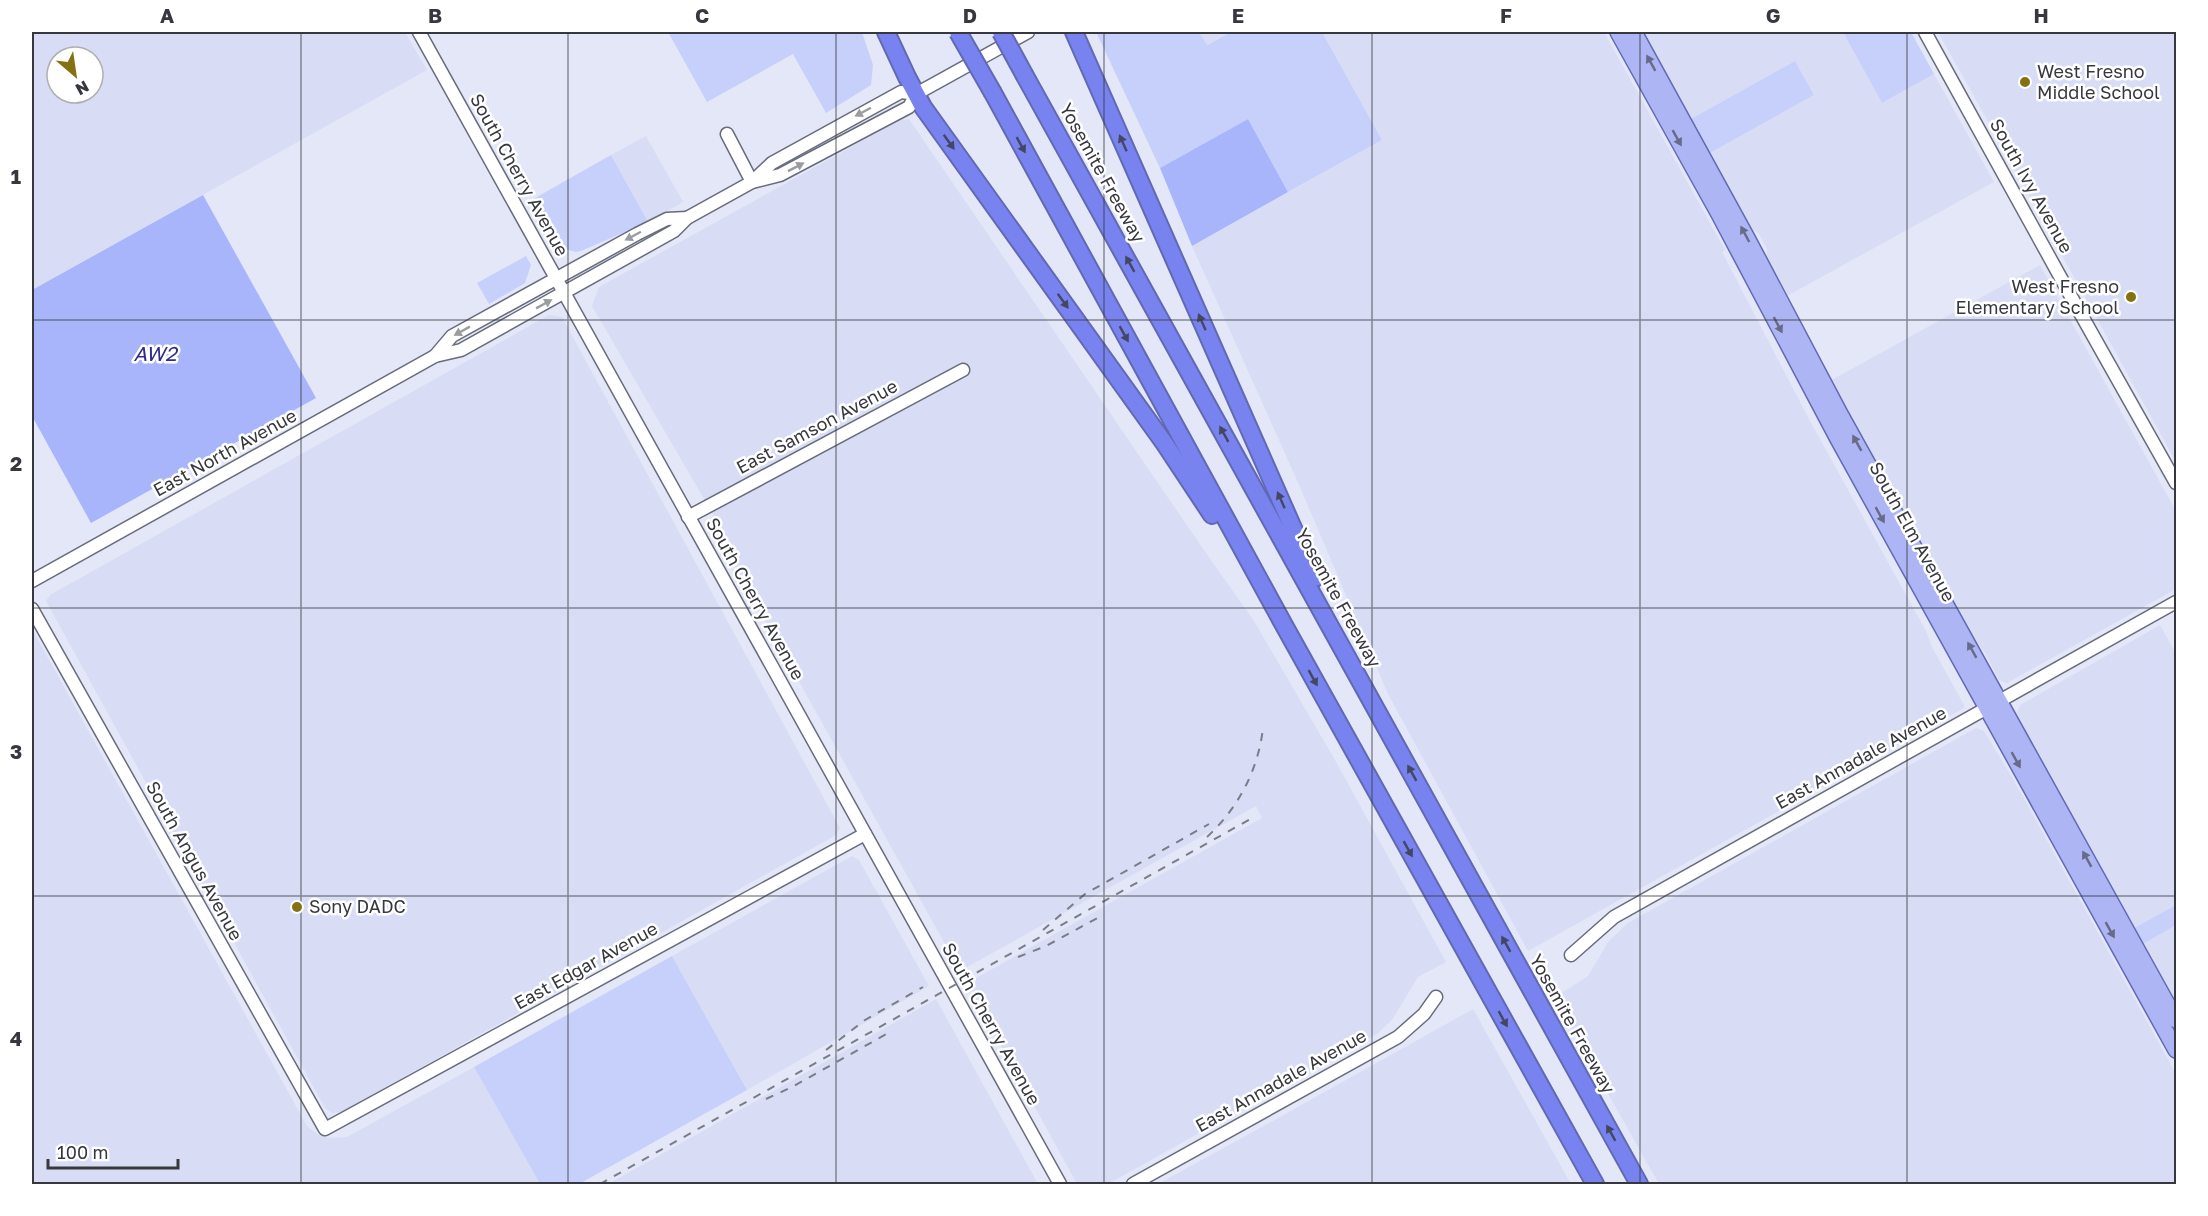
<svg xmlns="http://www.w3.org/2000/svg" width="2208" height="1216" font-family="'Golos Text',sans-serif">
<rect width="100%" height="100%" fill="#e4e7f8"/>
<g fill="#d8ddf5" fill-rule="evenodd">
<path d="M32,32h373l22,38 -395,220zM57,57h36v36h-36z"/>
<polygon points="1199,32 1231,32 1206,45"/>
<polygon points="1322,32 1604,32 1725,250 1722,252 1810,421 1926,631 1932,647 1964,705 1964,708 1528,951 1388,694 1300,487 1192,246 1382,140"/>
<polygon points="1642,32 1848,32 1844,34 1882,103 1934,74 1994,182 1787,296 1767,258 1767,249 1759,234 1752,229 1710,153 1814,95 1795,61 1691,119"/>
<polygon points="1938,32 2176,32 2176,462 1994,132"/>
<polygon points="909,119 1199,543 1254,621 1335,760 1446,962 1418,977 1392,1020 1377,1034 1108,1184 1077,1184 967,983 1262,818 1256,806 960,971 716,532 718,523 592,306 599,287 900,120"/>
<polygon points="646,136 683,202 648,222 611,155"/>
<polygon points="2040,265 2176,511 2176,589 2007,683 1999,680 1985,653 1970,633 1830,381"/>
<polygon points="549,315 562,317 840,828 836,835 341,1112 332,1113 325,1108 46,601 50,595"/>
<polygon points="2160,625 2176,654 2176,905 2134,928 2040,759 2017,713 2020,705"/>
<polygon points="32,629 307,1126 317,1134 328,1138 347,1137 474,1067 540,1184 32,1184"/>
<polygon points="1976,728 1984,731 2012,777 2176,1074 2176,1184 1659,1184 1554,998 1588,976 1608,942 1628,923"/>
<polygon points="852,856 859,860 929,986 747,1090 672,956"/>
<polygon points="2176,925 2176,1005 2143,944"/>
<polygon points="936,999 1038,1184 608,1184 678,1145"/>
<polygon points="1473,1009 1571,1184 1158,1184 1269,1123"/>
</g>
<g fill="#c7d0fa">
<polygon points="668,32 862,32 873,65 871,85 826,113 793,54 707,102"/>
<polygon points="1096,32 1199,32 1207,45 1231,32 1322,32 1382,140 1288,192 1248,119 1160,168"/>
<polygon points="1848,32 1911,32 1934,74 1882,103 1844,34"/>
<polygon points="1795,61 1814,95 1710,153 1691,119"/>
<polygon points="611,155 648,222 581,251 576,252 561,248 528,202"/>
<polygon points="526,256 531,265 525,283 489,304 477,283"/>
<polygon points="2176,905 2176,925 2143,944 2134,928"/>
<polygon points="672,956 747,1090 579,1184 540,1184 474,1067"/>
</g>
<g fill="#a9b5fb">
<polygon points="1248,119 1288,192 1192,246 1160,168"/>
<polygon points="203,195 316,398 91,523 32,416 32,290"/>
</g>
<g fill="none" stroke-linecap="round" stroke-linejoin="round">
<g stroke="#686b7a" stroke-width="15">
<g id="minor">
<polyline points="419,32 1060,1184"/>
<polyline points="1925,32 2078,309 2176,483"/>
<polyline points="727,134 752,182 780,175 909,107 916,94 1028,32"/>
<polyline points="435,356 452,336 637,234 667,219 687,218"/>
<polyline points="688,517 963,370"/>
<polyline points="32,581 435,356 461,350 674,231 687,218 752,182 772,163 901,92 916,94"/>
<polyline points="32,609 325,1129 865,834"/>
<polyline points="1571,955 1614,917 2176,602"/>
<polyline points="1133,1184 1398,1037 1424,1014 1436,997"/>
</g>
</g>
<g stroke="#6169b1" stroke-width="18">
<g id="major">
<polyline points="1618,32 1719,214 1838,439 2176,1050"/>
<polyline points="1634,32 1747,238 1840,414 2176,1020"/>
</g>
</g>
<g stroke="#6169b1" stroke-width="20">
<g id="highway">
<polyline points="886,32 907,77 923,107 1165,444 1212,515"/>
<polyline points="1074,32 1315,578"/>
<polyline points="1025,76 1639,1184"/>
<polyline points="993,93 1285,627 1595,1184"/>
</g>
</g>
<use href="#minor" stroke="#fff" stroke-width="12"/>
<use href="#major" stroke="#aeb5f5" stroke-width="15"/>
<use href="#highway" stroke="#7883ef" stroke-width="16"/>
<g stroke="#7a7c87" stroke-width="2" stroke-dasharray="8 8" stroke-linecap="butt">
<path d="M1207,837c31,-29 51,-66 56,-109"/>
<polyline points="1043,930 1085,894 1209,824"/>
<polyline points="1018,957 1046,946 1101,916"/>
<polyline points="826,1050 865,1020 923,987"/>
<polyline points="766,1099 792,1087 890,1032"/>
<polyline points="600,1184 1254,817"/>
</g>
<g stroke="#6169b1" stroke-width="20" stroke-linecap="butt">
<g id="highway-bridge">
<polyline points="958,32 993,93"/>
<polyline points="1001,32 1025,76"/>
</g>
</g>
<use href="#highway-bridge" stroke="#7883ef" stroke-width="16"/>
</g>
<defs><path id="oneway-solid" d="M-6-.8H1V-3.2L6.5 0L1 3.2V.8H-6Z" transform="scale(1.5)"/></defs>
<g fill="#676a88">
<use href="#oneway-solid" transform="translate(1651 63) rotate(-119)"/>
<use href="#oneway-solid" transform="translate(1677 138) rotate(61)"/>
<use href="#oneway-solid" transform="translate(1745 234) rotate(-118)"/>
<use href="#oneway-solid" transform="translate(1778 325) rotate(62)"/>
<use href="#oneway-solid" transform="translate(1857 443) rotate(-119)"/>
<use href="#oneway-solid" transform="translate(1880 515) rotate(61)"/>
<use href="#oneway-solid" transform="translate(1972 650) rotate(-119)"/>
<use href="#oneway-solid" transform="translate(2016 760) rotate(61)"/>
<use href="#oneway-solid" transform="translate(2087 859) rotate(-119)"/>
<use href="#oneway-solid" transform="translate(2110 930) rotate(61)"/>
</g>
<g fill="#9b9c9f">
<use href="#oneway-solid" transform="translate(863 112) rotate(152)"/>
<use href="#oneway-solid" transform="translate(796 167) rotate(-27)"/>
<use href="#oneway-solid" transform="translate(633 236) rotate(152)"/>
<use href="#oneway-solid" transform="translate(544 304) rotate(-29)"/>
<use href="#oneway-solid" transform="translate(462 331) rotate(151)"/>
</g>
<g fill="#444762">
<use href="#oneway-solid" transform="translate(949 142) rotate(54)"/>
<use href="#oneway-solid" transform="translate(1123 143) rotate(-114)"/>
<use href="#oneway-solid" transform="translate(1021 145) rotate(61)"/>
<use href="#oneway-solid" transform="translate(1130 264) rotate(-119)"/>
<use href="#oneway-solid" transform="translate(1063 301) rotate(54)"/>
<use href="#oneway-solid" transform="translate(1202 322) rotate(-114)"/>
<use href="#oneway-solid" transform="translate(1124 334) rotate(61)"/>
<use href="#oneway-solid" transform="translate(1224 434) rotate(-119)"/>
<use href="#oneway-solid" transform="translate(1281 500) rotate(-114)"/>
<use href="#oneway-solid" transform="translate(1313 678) rotate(61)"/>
<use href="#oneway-solid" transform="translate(1412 773) rotate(-119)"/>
<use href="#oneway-solid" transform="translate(1408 849) rotate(61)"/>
<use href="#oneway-solid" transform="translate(1506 944) rotate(-119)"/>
<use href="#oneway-solid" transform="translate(1503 1019) rotate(61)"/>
<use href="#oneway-solid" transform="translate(1611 1133) rotate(-119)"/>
</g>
<path fill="none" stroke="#37383f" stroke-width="1.5" stroke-opacity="0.55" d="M301,32v1152M568,32v1152M836,32v1152M1104,32v1152M1372,32v1152M1640,32v1152M1907,32v1152M32,320h2144M32,608h2144M32,896h2144"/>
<g fill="#847112" stroke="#fff" stroke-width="2">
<circle cx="2025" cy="82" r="6"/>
<circle cx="2131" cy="297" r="6"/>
<circle cx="297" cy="907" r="6"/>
</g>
<g text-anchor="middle" stroke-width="5" stroke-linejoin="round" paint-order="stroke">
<g font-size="18" fill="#37383f" stroke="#fff" text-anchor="start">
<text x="2037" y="78">West Fresno<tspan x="2037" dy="21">Middle School</tspan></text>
<text x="2119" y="293" text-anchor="end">West Fresno<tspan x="2119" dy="21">Elementary School</tspan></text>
<text x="309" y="913">Sony DADC</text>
</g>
<g font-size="18" fill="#37383f" stroke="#fff">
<text transform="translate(1102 173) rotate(61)" y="6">Yosemite Freeway</text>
<text transform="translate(519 175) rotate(61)" y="6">South Cherry Avenue</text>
<text transform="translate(2031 186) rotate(61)" y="6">South Ivy Avenue</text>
<text transform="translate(817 427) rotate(-28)" y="6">East Samson Avenue</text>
<text transform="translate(225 453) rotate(-29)" y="6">East North Avenue</text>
<text transform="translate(1912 532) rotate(61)" y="6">South Elm Avenue</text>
<text transform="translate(1338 598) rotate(61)" y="6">Yosemite Freeway</text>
<text transform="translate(755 599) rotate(61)" y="6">South Cherry Avenue</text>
<text transform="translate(1861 758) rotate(-29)" y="6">East Annadale Avenue</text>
<text transform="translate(194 861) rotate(61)" y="6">South Angus Avenue</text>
<text transform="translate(586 966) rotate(-29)" y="6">East Edgar Avenue</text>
<text transform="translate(991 1024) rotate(61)" y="6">South Cherry Avenue</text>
<text transform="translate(1572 1024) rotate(61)" y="6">Yosemite Freeway</text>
<text transform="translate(1281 1081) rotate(-29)" y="6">East Annadale Avenue</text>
</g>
<g font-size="20" font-style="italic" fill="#2f2d8e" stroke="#fff">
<text x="155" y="361">AW2</text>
</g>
</g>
<rect width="2208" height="1216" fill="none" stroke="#ffffff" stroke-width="66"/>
<g transform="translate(75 75) rotate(151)"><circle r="28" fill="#ffffff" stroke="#afafb2" stroke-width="1.5"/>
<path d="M0-4.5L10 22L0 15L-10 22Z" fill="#847112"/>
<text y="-9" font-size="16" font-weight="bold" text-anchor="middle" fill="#37383f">N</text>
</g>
<path d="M48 1159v9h130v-9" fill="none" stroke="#37383f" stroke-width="3"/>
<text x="57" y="1159" font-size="18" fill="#37383f" stroke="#ffffff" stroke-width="4.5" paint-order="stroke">100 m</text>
<rect x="33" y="33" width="2142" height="1150" fill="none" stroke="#37383f" stroke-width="2"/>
<g font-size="20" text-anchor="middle" font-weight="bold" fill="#37383f">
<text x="167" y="23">A</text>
<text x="435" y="23">B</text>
<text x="702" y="23">C</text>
<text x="970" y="23">D</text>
<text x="1238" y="23">E</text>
<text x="1506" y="23">F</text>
<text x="1773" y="23">G</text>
<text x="2041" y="23">H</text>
<text x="16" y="184">1</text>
<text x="16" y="471">2</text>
<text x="16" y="759">3</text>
<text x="16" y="1046">4</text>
</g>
</svg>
